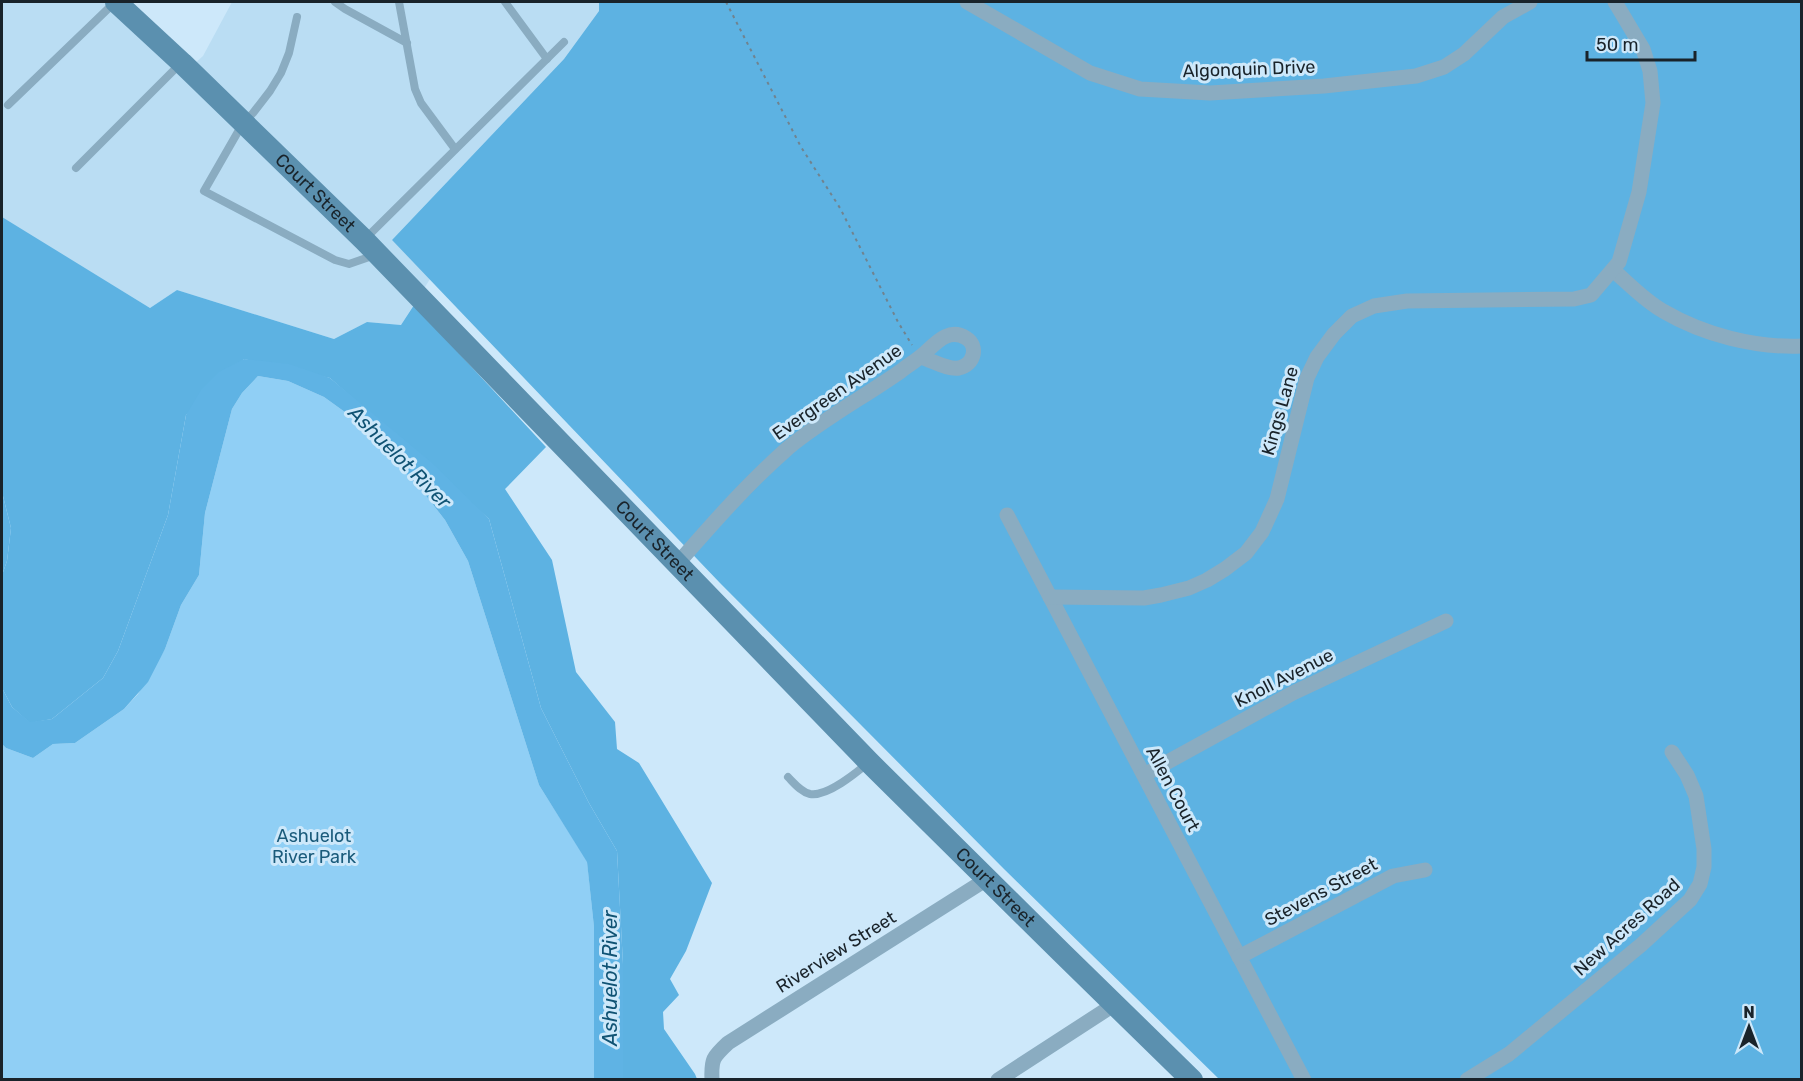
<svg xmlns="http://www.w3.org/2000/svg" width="1803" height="1081" font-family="Rubik,sans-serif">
<rect width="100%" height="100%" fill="#cde8fa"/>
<polygon fill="#baddf3" points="2,2 106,2 182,75 203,56 232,2 599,2 599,11 564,59 392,240 430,279 401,325 367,322 334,339 177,290 150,308 2,218"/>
<polygon fill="#90cff5" points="258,376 288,381 324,397 349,415 390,455 427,497 445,520 468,561 539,785 587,861 594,927 594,1079 2,1079 2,744 6,748 33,758 53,744 75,743 124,709 138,694 165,649 181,605 199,575 205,513 232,409 242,393"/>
<g fill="#5db2e2">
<polygon points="599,2 1801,2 1801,1079 1219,1079 1004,869 720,583 392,240 564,59 599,11"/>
<polygon points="2,217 150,308 177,290 334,339 367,322 401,325 414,305 546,447 505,489 552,560 576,672 615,722 617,749 639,763 712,883 686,951 670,979 679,995 663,1012 664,1029 695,1074 697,1079 623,1079 623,964 617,851 589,803 541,708 489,519 330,378 244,359 186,415 168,515 118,651 103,678 52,719 30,723 12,707 2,688 2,575 7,561 11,528 2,492"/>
</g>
<g fill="#5fb3e4">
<polygon points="244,359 289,364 330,378 431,462 489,519 541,708 589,803 617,851 623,964 623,1079 594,1079 594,927 587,862 539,785 468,561 445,520 427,497 390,455 349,415 324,397 288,381 258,376 242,393 232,409 205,513 199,575 181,605 165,649 148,682 124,709 75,743 53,744 33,758 6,748 2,744 2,688 12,707 30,722 52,719 103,678 118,651 168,515 186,415 201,390 219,372"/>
<polygon points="2,492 11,528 7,561 2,575"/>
</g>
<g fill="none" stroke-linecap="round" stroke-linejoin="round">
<polyline stroke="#70838f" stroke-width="2" stroke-dasharray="3 4.5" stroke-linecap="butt" points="726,2 801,147 840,208 898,322 912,345"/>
<g stroke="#8aacc1" stroke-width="8">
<polyline points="335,2 345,9 407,43"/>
<polyline points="399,2 415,89 421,103 455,149"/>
<polyline points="505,2 547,59"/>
<polyline points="297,17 289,53 281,73 270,91 253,113 243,123 204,191 335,260 349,264 375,255"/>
<polyline points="8,105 115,2"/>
<polyline points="76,168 179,65"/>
<polyline points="365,239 564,42"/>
<path d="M788,777c6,6 13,15 22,17 17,3 46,-21 58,-31"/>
</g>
<g stroke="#8aacc1" stroke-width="15">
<polyline points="967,2 1090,73 1140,89 1210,93 1324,86 1416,76 1444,67 1464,54 1503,17 1530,2"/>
<path d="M1613,270c16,14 32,31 50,41 41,24 92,37 139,35"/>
<polyline points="1007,515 1304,1080"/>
<path d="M678,563c35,-40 70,-80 110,-115 35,-29 76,-51 113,-77 6,-5 13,-9 19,-14 13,-10 27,-31 46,-19 13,8 8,27 -7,30 -12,2 -27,-8 -39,-11"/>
<polyline points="1050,597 1144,598 1161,595 1189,588 1207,580 1225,569 1246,553 1262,532 1277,499 1307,378 1317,357 1334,334 1352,316 1374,306 1407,301 1574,299 1591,295 1619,262 1639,192 1653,103 1650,71 1643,49 1615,2"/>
<polyline points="1144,775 1293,693 1446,621"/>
<polyline points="1239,957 1393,876 1425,870"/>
<path d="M712,1080c-1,-21 1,-23 16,-37l259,-164"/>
<polyline points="998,1080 1115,1004"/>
<polyline points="1467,1080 1509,1054 1641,945 1690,900 1700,884 1704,867 1704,849 1696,796 1687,775 1672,752"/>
</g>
<path stroke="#5b90af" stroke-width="22" id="s1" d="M116,2l66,61 182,177 505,522 192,190 131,128"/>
</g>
<g text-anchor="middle" stroke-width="6" stroke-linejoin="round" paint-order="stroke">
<g font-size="18" fill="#19232a" stroke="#cde8fa">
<text transform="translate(1249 69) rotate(-2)" y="6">Algonquin Drive</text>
<text dy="6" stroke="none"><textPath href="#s1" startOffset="276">Court Street</textPath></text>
<text transform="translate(837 392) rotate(-35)" y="6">Evergreen Avenue</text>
<text transform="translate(1280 411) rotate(-74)" y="6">Kings Lane</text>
<text dy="6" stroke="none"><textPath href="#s1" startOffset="762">Court Street</textPath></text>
<text transform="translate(1284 678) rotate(-27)" y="6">Knoll Avenue</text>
<text transform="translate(1173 789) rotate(62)" y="6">Allen Court</text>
<text dy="6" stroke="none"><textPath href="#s1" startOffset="1248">Court Street</textPath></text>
<text transform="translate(1321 892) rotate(-28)" y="6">Stevens Street</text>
<text transform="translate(1627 927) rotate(-42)" y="6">New Acres Road</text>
<text transform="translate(836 952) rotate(-32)" y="6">Riverview Street</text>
</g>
<g font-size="18" fill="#1a5b7b" stroke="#cde8fa">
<text x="314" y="842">Ashuelot<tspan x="314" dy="21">River Park</tspan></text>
</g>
<g font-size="20" font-style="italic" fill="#105374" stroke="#cde8fa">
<text transform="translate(400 457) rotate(45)" y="7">Ashuelot River</text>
<text transform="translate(610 978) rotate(-90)" y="7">Ashuelot River</text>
</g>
</g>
<rect width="1803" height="1081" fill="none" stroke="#19232a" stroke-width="6"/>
<g transform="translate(1749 1027)" stroke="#cde8fa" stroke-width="4.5" paint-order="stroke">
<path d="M0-4.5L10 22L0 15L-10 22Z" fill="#19232a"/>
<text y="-9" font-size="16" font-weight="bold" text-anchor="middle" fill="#19232a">N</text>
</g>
<path d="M1587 51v9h108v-9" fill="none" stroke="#19232a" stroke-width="3"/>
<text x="1596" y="51" font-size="18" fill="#19232a" stroke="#cde8fa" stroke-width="4.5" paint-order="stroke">50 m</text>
</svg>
